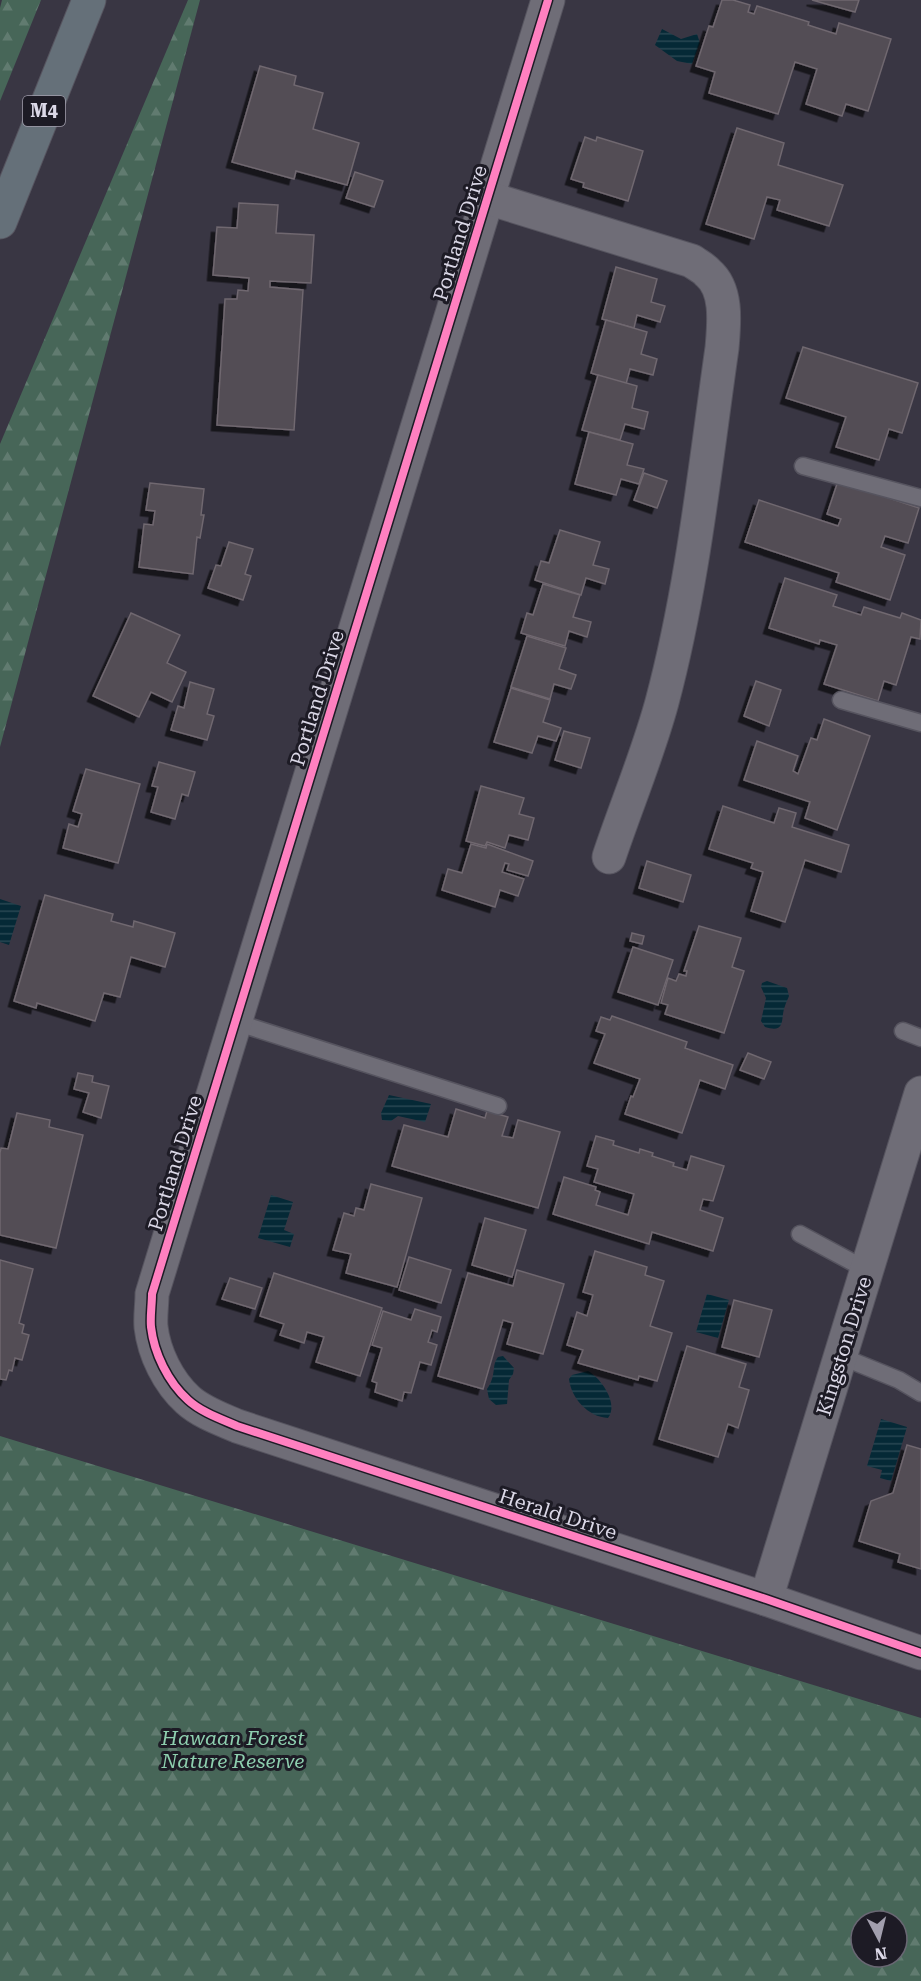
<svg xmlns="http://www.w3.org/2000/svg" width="921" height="1981" font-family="'Roboto Serif',serif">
<defs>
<pattern id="forest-firs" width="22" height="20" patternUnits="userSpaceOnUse" patternTransform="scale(1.5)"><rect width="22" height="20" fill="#476658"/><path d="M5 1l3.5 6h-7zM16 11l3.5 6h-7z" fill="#617b70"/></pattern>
<pattern id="water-rules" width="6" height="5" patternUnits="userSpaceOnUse" patternTransform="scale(1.5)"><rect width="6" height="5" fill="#052936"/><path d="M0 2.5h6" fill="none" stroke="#294753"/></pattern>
<filter id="shadow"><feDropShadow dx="-5.5" dy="5.5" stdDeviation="0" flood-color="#0009"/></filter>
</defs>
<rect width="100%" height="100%" fill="#393643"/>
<g fill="url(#forest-firs)" fill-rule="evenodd">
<polygon points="2,0 41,0 0,101 0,8"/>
<polygon points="188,0 200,0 0,747 0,444"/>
<path d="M0,1436l921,282v263h-921zM861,1921h36v36h-36z"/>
</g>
<g fill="url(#water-rules)">
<polygon points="662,29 681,39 697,34 700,43 692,64 677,61 655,45"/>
<polygon points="0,899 21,906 9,945 0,942"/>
<path d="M767,981l20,7 2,8c-1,3 -3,6 -4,10 -5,12 2,28 -20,21l-4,-6 5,-23 -5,-11 1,-4z"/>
<polygon points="389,1095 431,1104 425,1122 398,1116 391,1121 382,1120 381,1113"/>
<polygon points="271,1195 293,1202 284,1230 294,1234 290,1247 258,1238"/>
<polygon points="707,1294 729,1300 718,1338 696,1332"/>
<path d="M503,1356l11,12 -1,6 -4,6 -2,24 -11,1 -7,-6 -2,-10c10,-14 4,-23 11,-32z"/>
<path d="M588,1371c13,7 31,33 20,47 -20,-1 -37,-20 -39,-39l3,-4z"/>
<polygon points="881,1419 907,1427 891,1481 880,1478 882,1470 867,1466"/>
</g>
<g fill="#534d54" stroke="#6f676f" stroke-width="1.5" filter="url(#shadow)">
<polygon points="722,0 733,0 750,5 748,12 754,14 757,6 809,22 808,25 836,34 839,23 891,39 868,111 846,104 842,116 806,104 817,69 795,62 778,114 709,93 715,72 696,66 709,26 713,27"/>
<polygon points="812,0 859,0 855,12"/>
<polygon points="260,66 296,76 294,85 323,93 313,129 359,143 347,185 296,171 294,179 232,162"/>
<polygon points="737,128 784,143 778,165 843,185 829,226 777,210 780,200 767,197 754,239 706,224"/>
<polygon points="585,137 596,141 597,137 643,151 628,201 583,187 584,183 571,179"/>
<polygon points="355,172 383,181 374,207 346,198"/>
<polygon points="239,203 278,205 276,233 314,235 311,283 270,281 270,287 303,290 294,430 217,425 225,299 237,299 238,290 248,291 249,278 213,275 217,227 237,228"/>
<polygon points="616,267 657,279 651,302 665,306 660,322 637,315 634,328 602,319"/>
<polygon points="606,320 647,332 641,354 657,359 653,375 630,369 626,384 591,373"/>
<polygon points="803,347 918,383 902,433 889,429 879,460 836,447 846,417 786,398"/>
<polygon points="598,375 637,386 632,408 648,412 644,429 625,424 620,440 582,430"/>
<polygon points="589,432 633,444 627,465 644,469 639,484 621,479 616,495 575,484"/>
<polygon points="644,473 667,481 657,508 634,500"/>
<polygon points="838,481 919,508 908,543 885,536 881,547 905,555 890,600 836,582 839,573 745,542 759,500 838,526 841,519 827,514"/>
<polygon points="150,483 204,489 201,515 204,515 200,538 197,537 193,574 139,567 144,524 153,525 155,511 146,510"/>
<polygon points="560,530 600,542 593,565 609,569 605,584 586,578 581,595 535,580 541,561 549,563"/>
<polygon points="229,542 253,549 245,574 251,576 243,600 208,588 216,565 221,566"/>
<polygon points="785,578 837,595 833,606 861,615 864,607 900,618 902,613 921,620 920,639 911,637 896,685 884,681 878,701 824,684 837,645 820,640 819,644 769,628"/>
<polygon points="543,584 580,595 573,617 591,622 587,637 569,631 565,646 521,633 527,613 533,615"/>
<polygon points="131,613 180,635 167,663 186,672 172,702 151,692 139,717 93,696"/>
<polygon points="527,636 566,648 559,669 576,675 571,689 554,684 550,699 511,687"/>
<polygon points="756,681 781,690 769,726 744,716"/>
<polygon points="190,682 214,689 207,714 214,716 207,740 171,730 178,706 184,708"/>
<polygon points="511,688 550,700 543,722 561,728 556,741 538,736 532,753 494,742"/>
<polygon points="824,719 870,736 837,830 805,818 810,802 744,780 757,741 798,756 793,771 798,774 811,738 817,740"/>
<polygon points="564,731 590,738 581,768 555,760"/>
<polygon points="159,762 195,772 188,796 182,794 175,819 151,812 158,787 152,786"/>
<polygon points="86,769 140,784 118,863 63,848 69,824 78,827 82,814 73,811"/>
<polygon points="481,786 524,798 519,814 534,818 528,840 509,835 505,848 487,842 485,846 466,841"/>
<polygon points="723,806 774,823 779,808 796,813 792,827 849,845 841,872 805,860 785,922 751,911 763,872 751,868 753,863 709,849"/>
<polygon points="471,844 486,848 487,844 533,861 528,876 507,870 509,864 505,863 502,872 524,879 518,896 500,890 495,907 442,890 448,869 462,873"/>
<polygon points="647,861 691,875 683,902 639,888"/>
<polygon points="45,895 113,914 111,921 133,927 134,921 175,933 165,967 131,957 120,997 104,993 95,1021 37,1003 36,1008 14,1001"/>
<polygon points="699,926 741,938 732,967 744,971 724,1033 665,1014 668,1005 661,1003 668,978 676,981 679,974 686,976 687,971 684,971"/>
<polygon points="632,933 644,936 642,944 630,941"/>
<polygon points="633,947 673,960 658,1005 618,992"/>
<polygon points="612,1016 687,1042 685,1048 733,1065 725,1089 700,1080 682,1133 625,1114 631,1096 633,1097 640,1079 594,1063 605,1034 596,1031 601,1017 610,1020"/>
<polygon points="748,1053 771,1062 764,1079 740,1070"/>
<polygon points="78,1073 93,1076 92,1082 109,1086 101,1118 83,1112 89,1093 74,1089"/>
<polygon points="456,1109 485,1118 487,1111 508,1117 502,1136 513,1138 518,1120 560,1132 538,1208 392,1166 404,1125 448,1137"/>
<polygon points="17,1113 50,1120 49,1127 83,1135 56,1248 0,1235 0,1153 1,1148 8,1149"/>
<polygon points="596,1136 614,1141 613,1145 639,1153 640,1149 653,1153 652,1156 674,1163 673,1166 687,1170 691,1156 724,1166 713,1201 703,1199 700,1210 723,1218 713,1251 652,1232 649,1244 553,1214 564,1177 596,1187 595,1190 600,1192 596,1205 628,1215 634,1194 594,1182 598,1169 587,1166"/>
<polygon points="371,1184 422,1198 397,1287 346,1273 351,1254 333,1250 344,1213 354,1216 356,1208 364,1210"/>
<polygon points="485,1218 526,1230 512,1277 472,1265"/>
<polygon points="595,1251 647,1267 645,1275 664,1281 650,1326 672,1333 657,1381 639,1376 638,1380 578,1363 583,1350 567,1345 577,1312 587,1316 593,1295 583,1292"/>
<polygon points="409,1257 451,1270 441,1303 399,1290"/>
<polygon points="0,1260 33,1269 19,1323 24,1325 22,1333 29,1335 22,1360 15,1358 12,1371 9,1370 6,1380 0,1379"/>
<polygon points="517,1270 564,1284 543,1354 507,1344 513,1323 503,1320 483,1389 438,1376 468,1273 513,1286"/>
<polygon points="274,1273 382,1308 360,1376 316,1362 324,1337 307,1332 304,1343 280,1335 284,1324 260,1316"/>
<polygon points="230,1278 262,1288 255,1309 222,1299"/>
<polygon points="734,1300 772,1310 759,1357 722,1347"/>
<polygon points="415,1309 441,1317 437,1332 432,1330 428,1342 437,1345 431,1365 420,1362 411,1393 404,1392 402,1401 375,1392 377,1383 372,1381 382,1348 372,1345 383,1311 411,1320"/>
<polygon points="687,1346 746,1364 739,1387 749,1390 738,1428 728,1424 718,1457 659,1439"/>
<polygon points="907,1445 921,1449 921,1569 898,1562 900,1554 859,1541 871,1501 893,1493"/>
</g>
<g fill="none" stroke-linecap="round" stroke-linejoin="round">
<g stroke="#56545f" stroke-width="19">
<g id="service">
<polyline points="803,466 921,498"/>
<polyline points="841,700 921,723"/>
<polyline points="235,1022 498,1106"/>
<polyline points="903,1031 921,1038"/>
<polyline points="800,1234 867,1270"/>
<polyline points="840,1356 899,1380 921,1393"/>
</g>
</g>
<g stroke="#56545f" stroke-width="35">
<g id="minor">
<path d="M548,0l-396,1294c0,11 -2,22 -1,33 3,26 17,55 37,73 13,12 33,19 49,26l529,173 155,54"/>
<path d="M488,198l204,63c5,4 12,7 16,12 20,17 16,51 14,75 -17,118 -29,238 -60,354 -14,52 -36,104 -53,155"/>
<polyline points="766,1599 921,1093"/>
</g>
</g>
<g stroke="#56545f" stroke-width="35">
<polyline id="primary" points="0,222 89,0"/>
</g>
<use href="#service" stroke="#6f6d77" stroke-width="16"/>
<use href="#minor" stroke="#6f6d77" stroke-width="33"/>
<use href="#primary" stroke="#657079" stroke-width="33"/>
<g stroke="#1d1b25" stroke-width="11">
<path id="cycleway" d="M548,0l-396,1294c0,11 -2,22 -1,33 3,26 17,55 37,73 13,12 33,19 49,26l529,173 155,54"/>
</g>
<use href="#cycleway" stroke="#ff80c0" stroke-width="8"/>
</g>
<g text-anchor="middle" stroke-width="6" stroke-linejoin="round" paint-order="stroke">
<rect fill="#1d1b25" stroke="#a29fad" stroke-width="1.5" x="23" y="96" width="42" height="30" rx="4.5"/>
<g font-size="18" font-weight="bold" fill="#dbd8e7">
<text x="44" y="117">M4</text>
</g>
<g font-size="20" fill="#dbd8e7" stroke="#1d1b25">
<text transform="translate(460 233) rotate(-73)" y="7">Portland Drive</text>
<text transform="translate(317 698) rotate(-73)" y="7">Portland Drive</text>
<text transform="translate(175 1163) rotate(-73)" y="7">Portland Drive</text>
<text transform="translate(844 1346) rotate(-73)" y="7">Kingston Drive</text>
<text transform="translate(558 1514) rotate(18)" y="7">Herald Drive</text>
</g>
<g font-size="20" font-style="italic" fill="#8ecfaf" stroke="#1d1b25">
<text x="233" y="1745">Hawaan Forest<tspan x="233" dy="23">Nature Reserve</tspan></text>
</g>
</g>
<g transform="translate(879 1939) rotate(173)"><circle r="28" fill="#1d1b25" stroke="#696773" stroke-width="1.5"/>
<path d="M0-4.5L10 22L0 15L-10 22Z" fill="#a29fae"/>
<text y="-9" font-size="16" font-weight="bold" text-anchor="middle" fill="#dbd8e7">N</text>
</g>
</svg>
